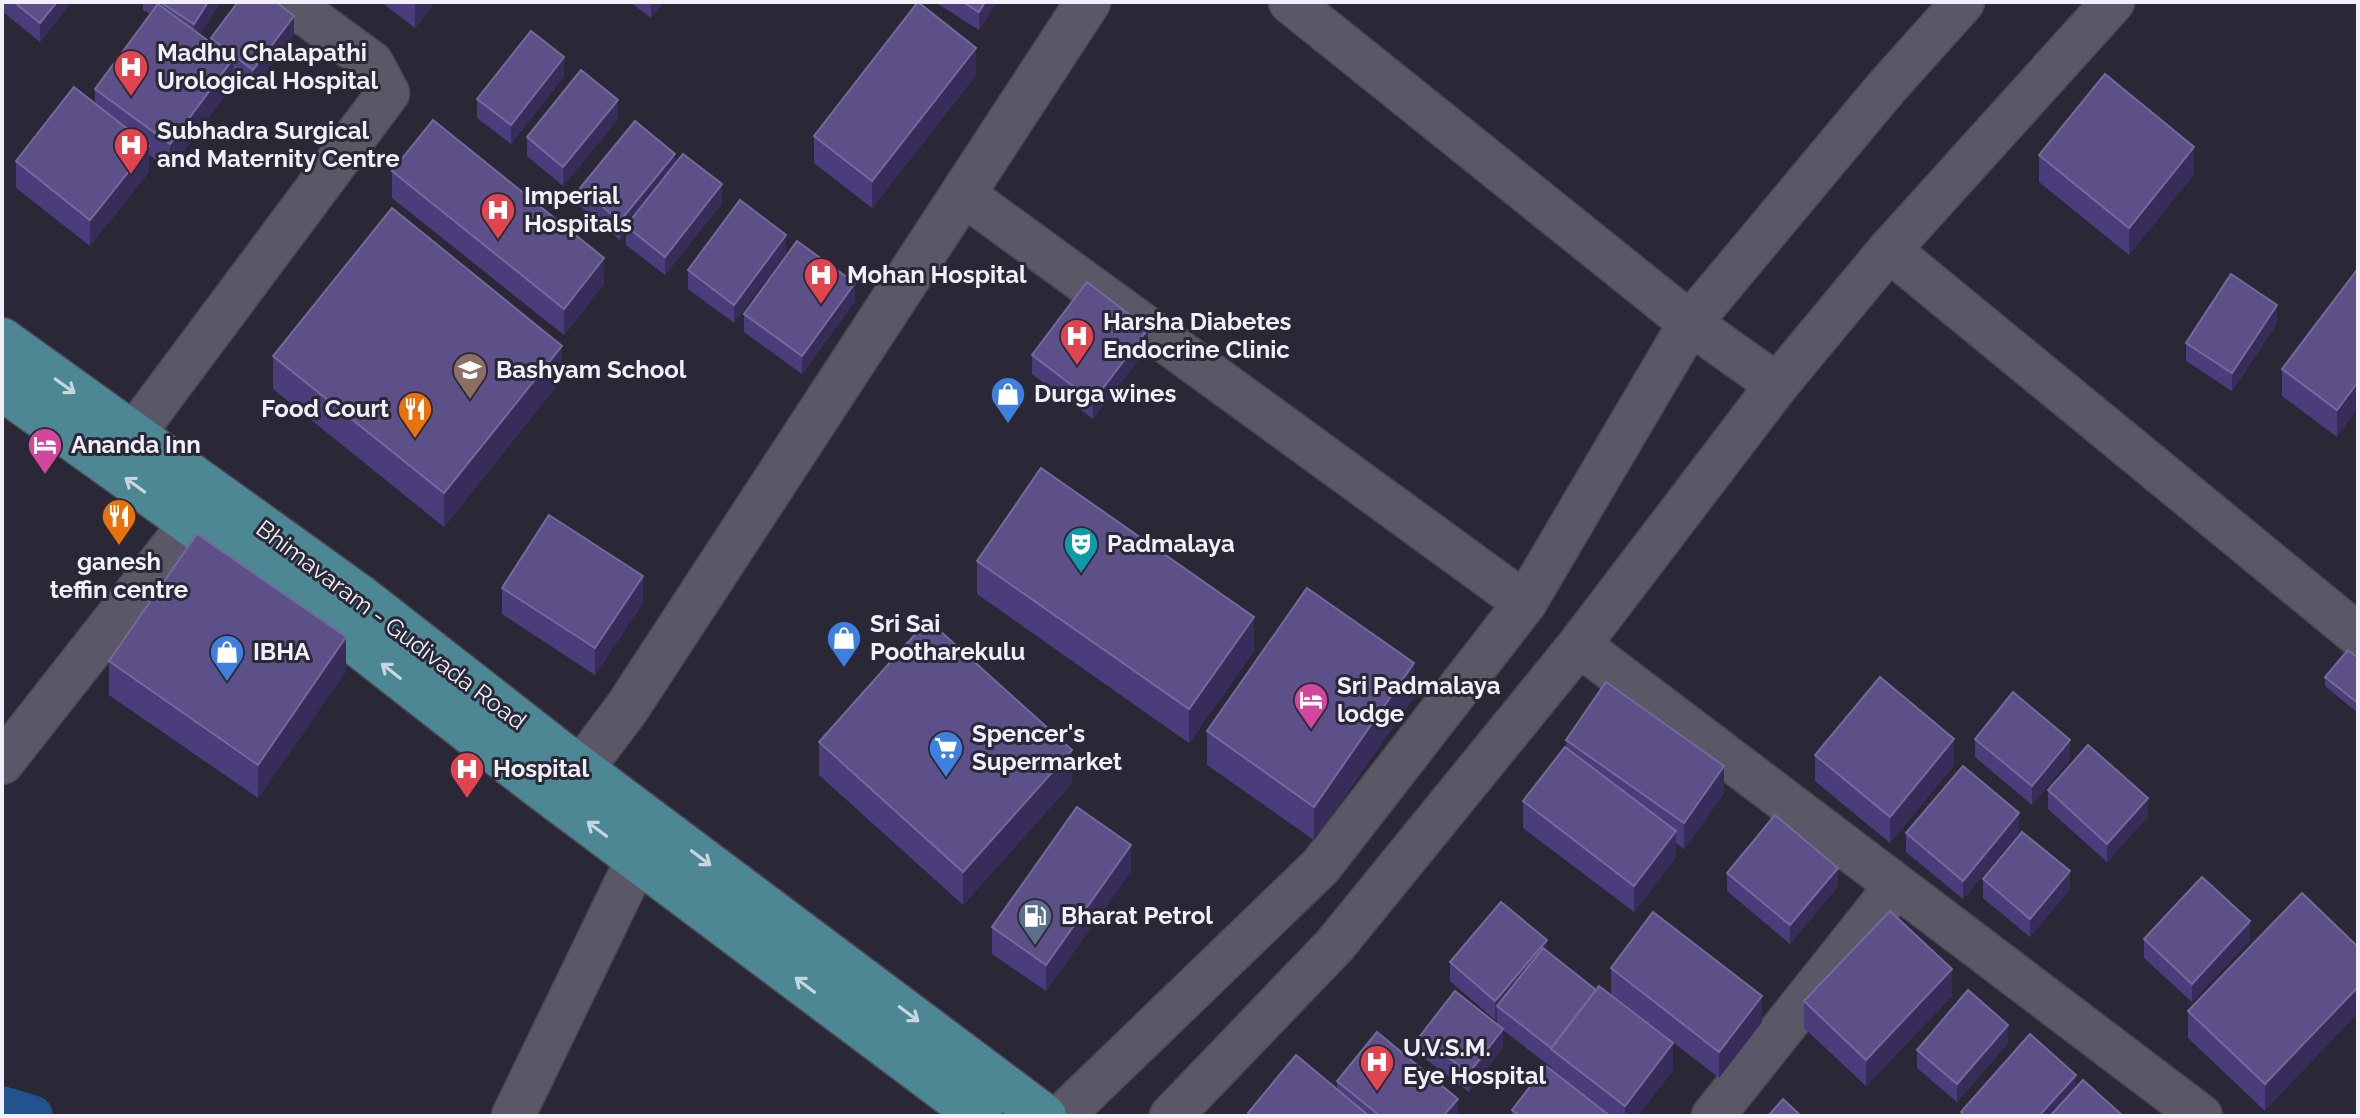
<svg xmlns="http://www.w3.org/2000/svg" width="2360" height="1118" font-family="Raleway,sans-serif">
<rect width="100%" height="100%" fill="#2a2836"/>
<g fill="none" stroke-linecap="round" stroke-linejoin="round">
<polyline stroke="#21538e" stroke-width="42" points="2,1107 32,1116"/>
<g stroke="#484752" stroke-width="45">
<g id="street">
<polyline points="1290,2 1690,323 1777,385"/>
<polyline points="963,194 1525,603"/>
<polyline points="1889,250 2358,635"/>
<polyline points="133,435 388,93 372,63 289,2"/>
<polyline points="1579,645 2201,1116"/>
<polyline points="2,763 190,524"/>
<polyline points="513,1116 652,829"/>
<polyline points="1062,1116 1321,866 1525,603 1690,323 1886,88 1963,2"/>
<polyline points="1171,1116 1335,945 1579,645 1777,385 1889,250 2113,2"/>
<polyline points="1713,1116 1896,886"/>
</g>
</g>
<g stroke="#484752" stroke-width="47">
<polyline id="secondary" points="558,800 627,708 1088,2"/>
</g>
<g stroke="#484752" stroke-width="47">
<g id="primary">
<polyline points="2,340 360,597 557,751 1044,1116"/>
<polyline points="2,388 337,628 534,782 980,1116"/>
</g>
</g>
<use href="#street" stroke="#5a5867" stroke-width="42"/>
<use href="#secondary" stroke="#5a5867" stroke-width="44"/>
<use href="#primary" stroke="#4c8793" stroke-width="44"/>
</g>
<g fill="#4b3d7b">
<polygon points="2,2 71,2 40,42 2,11"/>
<polygon points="143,2 221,2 199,34 211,43 211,38 294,34 253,89 233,73 233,85 170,170 149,155 149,172 90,246 16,188 16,161 95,104 95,89 150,14 143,10"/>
<polygon points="381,2 435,2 415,28"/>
<polygon points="630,2 664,2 651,18"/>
<polygon points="935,2 997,2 979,30"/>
<polygon points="976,75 872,208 814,163 814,136"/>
<polygon points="564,76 511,144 477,118 477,99"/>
<polygon points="618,119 563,186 527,156 527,137"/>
<polygon points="2039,155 2194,174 2129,255 2039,182"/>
<polygon points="675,164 722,203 665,275 626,245 626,233 620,240 580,206 580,188"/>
<polygon points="392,171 604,284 564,335 392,198"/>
<polygon points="786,253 734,323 688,289 688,270"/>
<polygon points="2357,270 2337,437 2282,396 2282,369"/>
<polygon points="855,301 802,374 744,332 744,314"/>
<polygon points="2277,323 2232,391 2186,361 2186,343"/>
<polygon points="1148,347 1093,419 1032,374 1032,355"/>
<polygon points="273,356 562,379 444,527 273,389"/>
<polygon points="977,561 1254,651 1189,743 977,594"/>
<polygon points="502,588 643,603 595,675 502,614"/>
<polygon points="2358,658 2358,713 2325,686 2325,677"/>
<polygon points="109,661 346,671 258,798 109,695"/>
<polygon points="1414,697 1314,840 1207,765 1207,731"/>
<polygon points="1975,739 2070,759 2032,805 1975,757"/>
<polygon points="1566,740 1724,793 1684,849 1676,843 1676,857 1634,912 1523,828 1523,801 1566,747"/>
<polygon points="819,742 1072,783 963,905 819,775"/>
<polygon points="1815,755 1954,765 1890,843 1815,781"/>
<polygon points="2048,790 2148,816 2107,862 2048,809"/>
<polygon points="2019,832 1963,899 1906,852 1906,833"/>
<polygon points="1131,871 1046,991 992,954 992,927"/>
<polygon points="1727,873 1838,886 1790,944 1727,891"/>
<polygon points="1983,879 2070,889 2030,937 1983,898"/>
<polygon points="2302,893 2265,1111 2188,1038 2188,1011"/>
<polygon points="2144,939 2250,940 2192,1002 2144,958"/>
<polygon points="1547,951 1673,1070 1638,1116 1512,1116 1512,1110 1551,1070 1551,1067 1503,1030 1503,1047 1469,1092 1420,1055 1420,1036 1497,1024 1497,1017 1495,1020 1450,981 1450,962"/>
<polygon points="1611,968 1762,1022 1719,1078 1611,994"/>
<polygon points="1952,996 1866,1086 1804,1028 1804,1001"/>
<polygon points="2008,1043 1957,1102 1917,1068 1917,1050"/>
<polygon points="1337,1081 1458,1116 1248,1116 1248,1113 1337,1089"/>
</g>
<g fill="#372c5a">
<polygon points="57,2 71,2 40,42 40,23"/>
<polygon points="208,2 221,2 194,43 194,24"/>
<polygon points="415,2 435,2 415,28"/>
<polygon points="651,2 664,2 651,18"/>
<polygon points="985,2 997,2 979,30 979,12"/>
<polygon points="294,16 294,34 253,89 253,70"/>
<polygon points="976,48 976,75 872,208 872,181"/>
<polygon points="564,57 564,76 511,144 511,125"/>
<polygon points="233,59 233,85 170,170 170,144"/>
<polygon points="618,100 618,119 563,186 563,167"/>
<polygon points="149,146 149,172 90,246 90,220"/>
<polygon points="2194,147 2194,174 2129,255 2129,228"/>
<polygon points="675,154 675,173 626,226 626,233 620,240 620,221"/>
<polygon points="722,184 722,203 665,275 665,257"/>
<polygon points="786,235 786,253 734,323 734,305"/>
<polygon points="604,258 604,284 564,335 564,309"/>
<polygon points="855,283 855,301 802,374 802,356"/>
<polygon points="2277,305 2277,323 2232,391 2232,373"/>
<polygon points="1148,329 1148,347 1093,419 1093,401"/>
<polygon points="562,346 562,379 444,527 444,493"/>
<polygon points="2358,382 2358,408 2337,437 2337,410"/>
<polygon points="643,576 643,603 595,675 595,648"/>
<polygon points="1254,617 1254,651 1189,743 1189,709"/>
<polygon points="346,637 346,671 258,798 258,765"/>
<polygon points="1414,663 1414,697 1314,840 1314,807"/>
<polygon points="1954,739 1954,765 1890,843 1890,817"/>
<polygon points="2070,740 2070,759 2032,805 2032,786"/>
<polygon points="1072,750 1072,783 963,905 963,872"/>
<polygon points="1724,766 1724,793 1684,849 1684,823"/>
<polygon points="2148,798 2148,816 2107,862 2107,844"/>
<polygon points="2019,813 2019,832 1963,899 1963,881"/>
<polygon points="1676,831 1676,857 1634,912 1634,886"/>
<polygon points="1131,845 1131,871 1046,991 1046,965"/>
<polygon points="1838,868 1838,886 1790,944 1790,925"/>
<polygon points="2070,871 2070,889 2030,937 2030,919"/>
<polygon points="2250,921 2250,940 2192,1002 2192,984"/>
<polygon points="1547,940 1547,959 1497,1006 1497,1017 1495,1020 1495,1001"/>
<polygon points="1952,969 1952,996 1866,1086 1866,1060"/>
<polygon points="2358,987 2358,1013 2265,1111 2265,1084"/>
<polygon points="1762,996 1762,1022 1719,1078 1719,1052"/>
<polygon points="2008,1025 2008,1043 1957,1102 1957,1084"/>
<polygon points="1503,1029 1503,1047 1469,1092 1469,1073"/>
<polygon points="1673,1043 1673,1070 1638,1116 1625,1116 1625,1106"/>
<polygon points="2076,1075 2076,1093 2055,1116 2039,1116"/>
<polygon points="1458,1099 1458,1116 1443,1116"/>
</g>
<g fill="#5d5089" stroke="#74699a" stroke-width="2">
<polygon points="14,2 57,2 40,23"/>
<polygon points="160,2 208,2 194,24"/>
<polygon points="238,2 276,2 294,16 253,70 211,38"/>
<polygon points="918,2 976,48 872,181 814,136"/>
<polygon points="963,2 985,2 979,12"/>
<polygon points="158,4 233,59 170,144 95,89"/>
<polygon points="531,31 564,57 511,125 477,99"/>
<polygon points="581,70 618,100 563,167 527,137"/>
<polygon points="2105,74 2194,147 2129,228 2039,155"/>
<polygon points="74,87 149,146 90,220 16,161"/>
<polygon points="433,120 604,258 564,309 392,171"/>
<polygon points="635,121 675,154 620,221 580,188"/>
<polygon points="683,154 722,184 665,257 626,226"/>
<polygon points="740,200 786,235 734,305 688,270"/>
<polygon points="392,208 562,346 444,493 273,356"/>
<polygon points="797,241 855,283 802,356 744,314"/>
<polygon points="2357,270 2358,382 2337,410 2282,369"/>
<polygon points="2231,274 2277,305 2232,373 2186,343"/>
<polygon points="1087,282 1148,329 1093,401 1032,355"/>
<polygon points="1041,468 1254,617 1189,709 977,561"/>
<polygon points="549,515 643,576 595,648 502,588"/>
<polygon points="197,534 346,637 258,765 109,661"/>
<polygon points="1307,588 1414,663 1314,807 1207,731"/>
<polygon points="928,620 1072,750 963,872 819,742"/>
<polygon points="2348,650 2358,658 2358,703 2325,677"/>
<polygon points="1880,677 1954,739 1890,817 1815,755"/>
<polygon points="1606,682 1724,766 1684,823 1566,740"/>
<polygon points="2013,692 2070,740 2032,786 1975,739"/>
<polygon points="2088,745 2148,798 2107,844 2048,790"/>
<polygon points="1565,747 1676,831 1634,886 1523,801"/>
<polygon points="1963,766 2019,813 1963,881 1906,833"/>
<polygon points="1077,807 1131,845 1046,965 992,927"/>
<polygon points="1775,815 1838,868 1790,925 1727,873"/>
<polygon points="2022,832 2070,871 2030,919 1983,879"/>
<polygon points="2202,877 2250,921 2192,984 2144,939"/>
<polygon points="2302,893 2358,947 2358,987 2265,1084 2188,1011"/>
<polygon points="1501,902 1547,940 1495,1001 1450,962"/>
<polygon points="1890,911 1952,969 1866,1060 1804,1001"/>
<polygon points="1653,912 1762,996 1719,1052 1611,968"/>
<polygon points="1543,948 1596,990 1551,1048 1497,1006"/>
<polygon points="1599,986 1673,1043 1625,1106 1551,1049"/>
<polygon points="1968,990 2008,1025 1957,1084 1917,1050"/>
<polygon points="1455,991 1503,1029 1469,1073 1420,1036"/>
<polygon points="1377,1032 1458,1099 1443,1116 1380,1116 1337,1081"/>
<polygon points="2030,1034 2076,1075 2039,1116 1965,1116 1961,1112"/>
<polygon points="1296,1055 1369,1116 1251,1116 1248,1113"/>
<polygon points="1546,1066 1610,1116 1520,1116 1512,1110"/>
<polygon points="2083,1080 2123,1116 2050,1116"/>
<polygon points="1783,1099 1801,1116 1768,1116"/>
</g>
<defs><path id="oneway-shaft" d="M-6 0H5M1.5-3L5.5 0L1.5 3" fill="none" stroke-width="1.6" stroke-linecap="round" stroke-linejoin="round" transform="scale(2)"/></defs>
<g stroke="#c8d6e0">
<use href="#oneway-shaft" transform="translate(65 386) rotate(36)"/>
<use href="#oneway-shaft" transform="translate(135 485) rotate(-144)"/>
<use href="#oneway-shaft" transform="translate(391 671) rotate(-142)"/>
<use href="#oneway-shaft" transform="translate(597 829) rotate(-143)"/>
<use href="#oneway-shaft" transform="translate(701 858) rotate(37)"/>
<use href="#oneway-shaft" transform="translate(805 985) rotate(-143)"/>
<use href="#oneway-shaft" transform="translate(909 1014) rotate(37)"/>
</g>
<defs>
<g id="hospital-pin" transform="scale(1.8)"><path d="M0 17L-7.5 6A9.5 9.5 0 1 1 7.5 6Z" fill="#e0444e" stroke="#2a2836"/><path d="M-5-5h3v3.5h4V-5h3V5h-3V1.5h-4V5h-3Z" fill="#fff"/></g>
<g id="school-pin" transform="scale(1.8)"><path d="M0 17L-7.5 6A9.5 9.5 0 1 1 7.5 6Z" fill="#8d6e63" stroke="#2a2836"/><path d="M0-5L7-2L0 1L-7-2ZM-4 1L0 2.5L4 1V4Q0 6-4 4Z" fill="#fff"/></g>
<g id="shop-pin" transform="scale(1.8)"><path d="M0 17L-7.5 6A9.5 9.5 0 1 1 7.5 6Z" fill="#3f7fe0" stroke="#2a2836"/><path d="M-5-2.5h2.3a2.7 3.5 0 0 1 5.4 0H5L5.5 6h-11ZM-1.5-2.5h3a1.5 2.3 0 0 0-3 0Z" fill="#fff"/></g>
<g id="restaurant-pin" transform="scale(1.8)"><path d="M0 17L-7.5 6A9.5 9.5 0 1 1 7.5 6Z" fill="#e8710a" stroke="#2a2836"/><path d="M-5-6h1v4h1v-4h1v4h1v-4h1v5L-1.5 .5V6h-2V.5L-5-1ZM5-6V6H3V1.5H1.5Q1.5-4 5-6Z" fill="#fff"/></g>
<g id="hotel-pin" transform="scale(1.8)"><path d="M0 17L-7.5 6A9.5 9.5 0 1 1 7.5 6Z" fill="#d1479c" stroke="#2a2836"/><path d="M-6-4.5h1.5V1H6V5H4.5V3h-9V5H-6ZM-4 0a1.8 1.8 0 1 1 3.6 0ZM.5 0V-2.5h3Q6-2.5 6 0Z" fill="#fff"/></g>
<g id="theatre-pin" transform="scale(1.8)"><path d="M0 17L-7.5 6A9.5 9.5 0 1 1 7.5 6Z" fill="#0f9aa8" stroke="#2a2836"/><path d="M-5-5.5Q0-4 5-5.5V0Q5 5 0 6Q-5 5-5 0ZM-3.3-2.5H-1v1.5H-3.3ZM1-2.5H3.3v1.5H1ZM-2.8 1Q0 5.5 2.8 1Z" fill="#fff"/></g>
<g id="supermarket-pin" transform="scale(1.8)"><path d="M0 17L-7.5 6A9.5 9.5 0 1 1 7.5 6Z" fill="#3f7fe0" stroke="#2a2836"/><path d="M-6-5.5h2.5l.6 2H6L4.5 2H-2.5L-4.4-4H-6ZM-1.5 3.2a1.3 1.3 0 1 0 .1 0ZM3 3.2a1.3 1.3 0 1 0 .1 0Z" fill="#fff"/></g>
<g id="fuel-pin" transform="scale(1.8)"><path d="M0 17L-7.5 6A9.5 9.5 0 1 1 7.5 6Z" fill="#5c6f8a" stroke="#2a2836"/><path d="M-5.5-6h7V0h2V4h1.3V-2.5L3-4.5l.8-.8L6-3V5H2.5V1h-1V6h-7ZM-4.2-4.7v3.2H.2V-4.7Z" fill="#fff"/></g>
</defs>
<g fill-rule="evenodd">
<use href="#hospital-pin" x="131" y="67"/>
<use href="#hospital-pin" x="131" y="145"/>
<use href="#hospital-pin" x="498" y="210"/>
<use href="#hospital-pin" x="821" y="275"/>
<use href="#hospital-pin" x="1077" y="336"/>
<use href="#school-pin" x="470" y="370"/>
<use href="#shop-pin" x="1008" y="394"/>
<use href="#restaurant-pin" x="415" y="409"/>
<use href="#hotel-pin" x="45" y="445"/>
<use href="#restaurant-pin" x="119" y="516"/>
<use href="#theatre-pin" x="1081" y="544"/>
<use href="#shop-pin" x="844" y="638"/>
<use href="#shop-pin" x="227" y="652"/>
<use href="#hotel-pin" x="1311" y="700"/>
<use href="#supermarket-pin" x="946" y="748"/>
<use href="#hospital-pin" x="467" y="769"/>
<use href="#fuel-pin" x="1035" y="916"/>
<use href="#hospital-pin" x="1377" y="1062"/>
</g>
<g text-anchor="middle" stroke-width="6" stroke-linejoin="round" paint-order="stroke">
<g font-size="24" font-weight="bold" fill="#f1f0f9" stroke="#2a2836" text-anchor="start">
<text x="157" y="61">Madhu Chalapathi<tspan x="157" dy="28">Urological Hospital</tspan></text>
<text x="157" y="139">Subhadra Surgical<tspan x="157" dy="28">and Maternity Centre</tspan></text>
<text x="524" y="204">Imperial<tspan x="524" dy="28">Hospitals</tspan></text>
<text x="847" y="283">Mohan Hospital</text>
<text x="1103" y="330">Harsha Diabetes<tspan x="1103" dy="28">Endocrine Clinic</tspan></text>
<text x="496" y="378">Bashyam School</text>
<text x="1034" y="402">Durga wines</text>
<text x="389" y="417" text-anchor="end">Food Court</text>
<text x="71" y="453">Ananda Inn</text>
<text x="1107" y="552">Padmalaya</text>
<text x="119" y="570" text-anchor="middle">ganesh<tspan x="119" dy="28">teffin centre</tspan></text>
<text x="870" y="632">Sri Sai<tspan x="870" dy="28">Pootharekulu</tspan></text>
<text x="253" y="660">IBHA</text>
<text x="1337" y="694">Sri Padmalaya<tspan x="1337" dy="28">lodge</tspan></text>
<text x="972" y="742">Spencer's<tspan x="972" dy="28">Supermarket</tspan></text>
<text x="493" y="777">Hospital</text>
<text x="1061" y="924">Bharat Petrol</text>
<text x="1403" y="1056">U.V.S.M.<tspan x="1403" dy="28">Eye Hospital</tspan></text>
</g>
<g font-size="24" fill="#f1f0f9" stroke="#2a2836">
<text transform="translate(391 625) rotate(37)" y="8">Bhimavaram - Gudivada Road</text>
</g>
</g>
<rect width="2360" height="1118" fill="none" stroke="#f1f0f9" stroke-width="8"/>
</svg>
